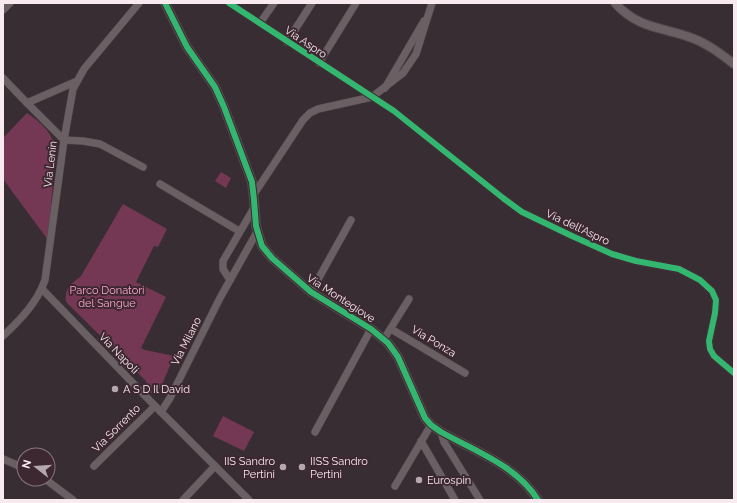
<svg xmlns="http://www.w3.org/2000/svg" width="737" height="503" font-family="Raleway,sans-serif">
<rect width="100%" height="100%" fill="#382d32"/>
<g fill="#753854">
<path d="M27,113c15,10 22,17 29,34l-8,93 -45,-61v-41z"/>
<polygon points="221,172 231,178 226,188 215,181"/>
<path d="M123,204l44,25 -9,18 -4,-1 -18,36 30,15 -25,51 4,2 29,6 -13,31 -6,6h-4l-4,-3 -1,-9 -80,-79c-2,-13 5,-18 15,-26z"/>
<polygon points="223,416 254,432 244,451 213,436"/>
</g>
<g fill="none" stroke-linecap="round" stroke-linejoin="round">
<g stroke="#52494d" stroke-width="8">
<g id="minor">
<polyline points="229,3 394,111 503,198 522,212 572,236 612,254 636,261 679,269 700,280 712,291 716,300 715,313 709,341 710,349 714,356 734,373"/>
<polyline points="3,10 10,3"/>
<polyline points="260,23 274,3"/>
<polyline points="287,42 312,3"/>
<polyline points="319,63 356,3"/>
<polyline points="3,78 27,103 75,82"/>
<polyline points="385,88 424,21"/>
<polyline points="27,103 64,140 83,141 100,144 143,167"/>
<polyline points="160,184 239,231"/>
<polyline points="254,194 303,120 310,113 318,109 372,97 403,73 416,54 432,3"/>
<polyline points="230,280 223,269 223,261 255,206"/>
<polyline points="42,289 155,406 249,500"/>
<polyline points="311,292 351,220"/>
<polyline points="391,329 465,373"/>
<path d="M3,336c17,-16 34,-33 42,-56l19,-140 9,-51 11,-20 55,-66"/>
<polyline points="384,339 409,299"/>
<polyline points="161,412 170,398 220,298 257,232"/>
<polyline points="315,432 371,329"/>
<polyline points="441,432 444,442 480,500"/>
<polyline points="421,441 455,500"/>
<polyline points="3,459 24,468"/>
<polyline points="94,466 155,406"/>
<polyline points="45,479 73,500"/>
<polyline points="395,486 431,425"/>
<polyline points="183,500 215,466"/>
</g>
</g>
<g stroke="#52494d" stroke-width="10">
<g id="tertiary">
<path d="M165,3l22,44 28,40 9,20 28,75 2,18 2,26 6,20 10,12 39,34 60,37 17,14 10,14 27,61 6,7 10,7c34,19 76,34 97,68"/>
<path d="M615,3c23,26 48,24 77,35 16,6 29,16 42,26"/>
</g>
</g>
<use href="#minor" stroke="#6a6063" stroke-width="7"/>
<use href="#tertiary" stroke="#6a6063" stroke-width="8"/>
<g stroke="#3d2831" stroke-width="8">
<g id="cycleway">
<path d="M165,3l22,44 28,40 9,20 28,75 2,18 2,26 6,20 10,12 39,34 60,37 17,14 10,14 27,61 6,7 10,7c34,19 76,34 97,68"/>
<polyline points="229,3 394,111 503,198 522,212 572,236 612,254 636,261 679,269 700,280 712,291 716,300 715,313 709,341 710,349 714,356 734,373"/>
</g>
</g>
<use href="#cycleway" stroke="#33b770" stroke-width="6"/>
</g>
<g fill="#b5a8ad" stroke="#3d2831" stroke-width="1.5">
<circle cx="115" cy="389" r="4"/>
<circle cx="283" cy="467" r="4"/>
<circle cx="302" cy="467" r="4"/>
<circle cx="419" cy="480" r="4"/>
</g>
<g text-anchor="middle" stroke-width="4" stroke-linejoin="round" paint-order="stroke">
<g font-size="11" fill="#f8eaef" stroke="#3d2831">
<text transform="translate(306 42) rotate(34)" y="4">Via Aspro</text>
<text transform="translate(50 164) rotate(-83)" y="4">Via Lenin</text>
<text transform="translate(578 227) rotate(25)" y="4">Via dell'Aspro</text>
<text transform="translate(341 298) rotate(33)" y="4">Via Montegiove</text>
<text transform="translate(186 341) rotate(-63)" y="4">Via Milano</text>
<text transform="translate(434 341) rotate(31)" y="4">Via Ponza</text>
<text transform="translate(119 353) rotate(46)" y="4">Via Napoli</text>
<text transform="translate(116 428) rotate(-45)" y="4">Via Sorrento</text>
</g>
<g font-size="11" fill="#fca8cb" stroke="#3d2831">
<text x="107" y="294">Parco Donatori<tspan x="107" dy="13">del Sangue</tspan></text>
</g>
<g font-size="11" fill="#f8eaef" stroke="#3d2831" text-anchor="start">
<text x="123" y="393">A S D Il David</text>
<text x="275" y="465" text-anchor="end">IIS Sandro<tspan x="275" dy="13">Pertini</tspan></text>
<text x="310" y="465">IISS Sandro<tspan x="310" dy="13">Pertini</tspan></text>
<text x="427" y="484">Eurospin</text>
</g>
</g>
<rect width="737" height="503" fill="none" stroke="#f8eaef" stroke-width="8"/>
<g transform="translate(36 467) rotate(287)"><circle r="19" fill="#3d2831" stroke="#88767d"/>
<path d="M0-3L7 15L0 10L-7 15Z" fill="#b5a8ad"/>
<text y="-6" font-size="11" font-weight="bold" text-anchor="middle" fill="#f8eaef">N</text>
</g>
</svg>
